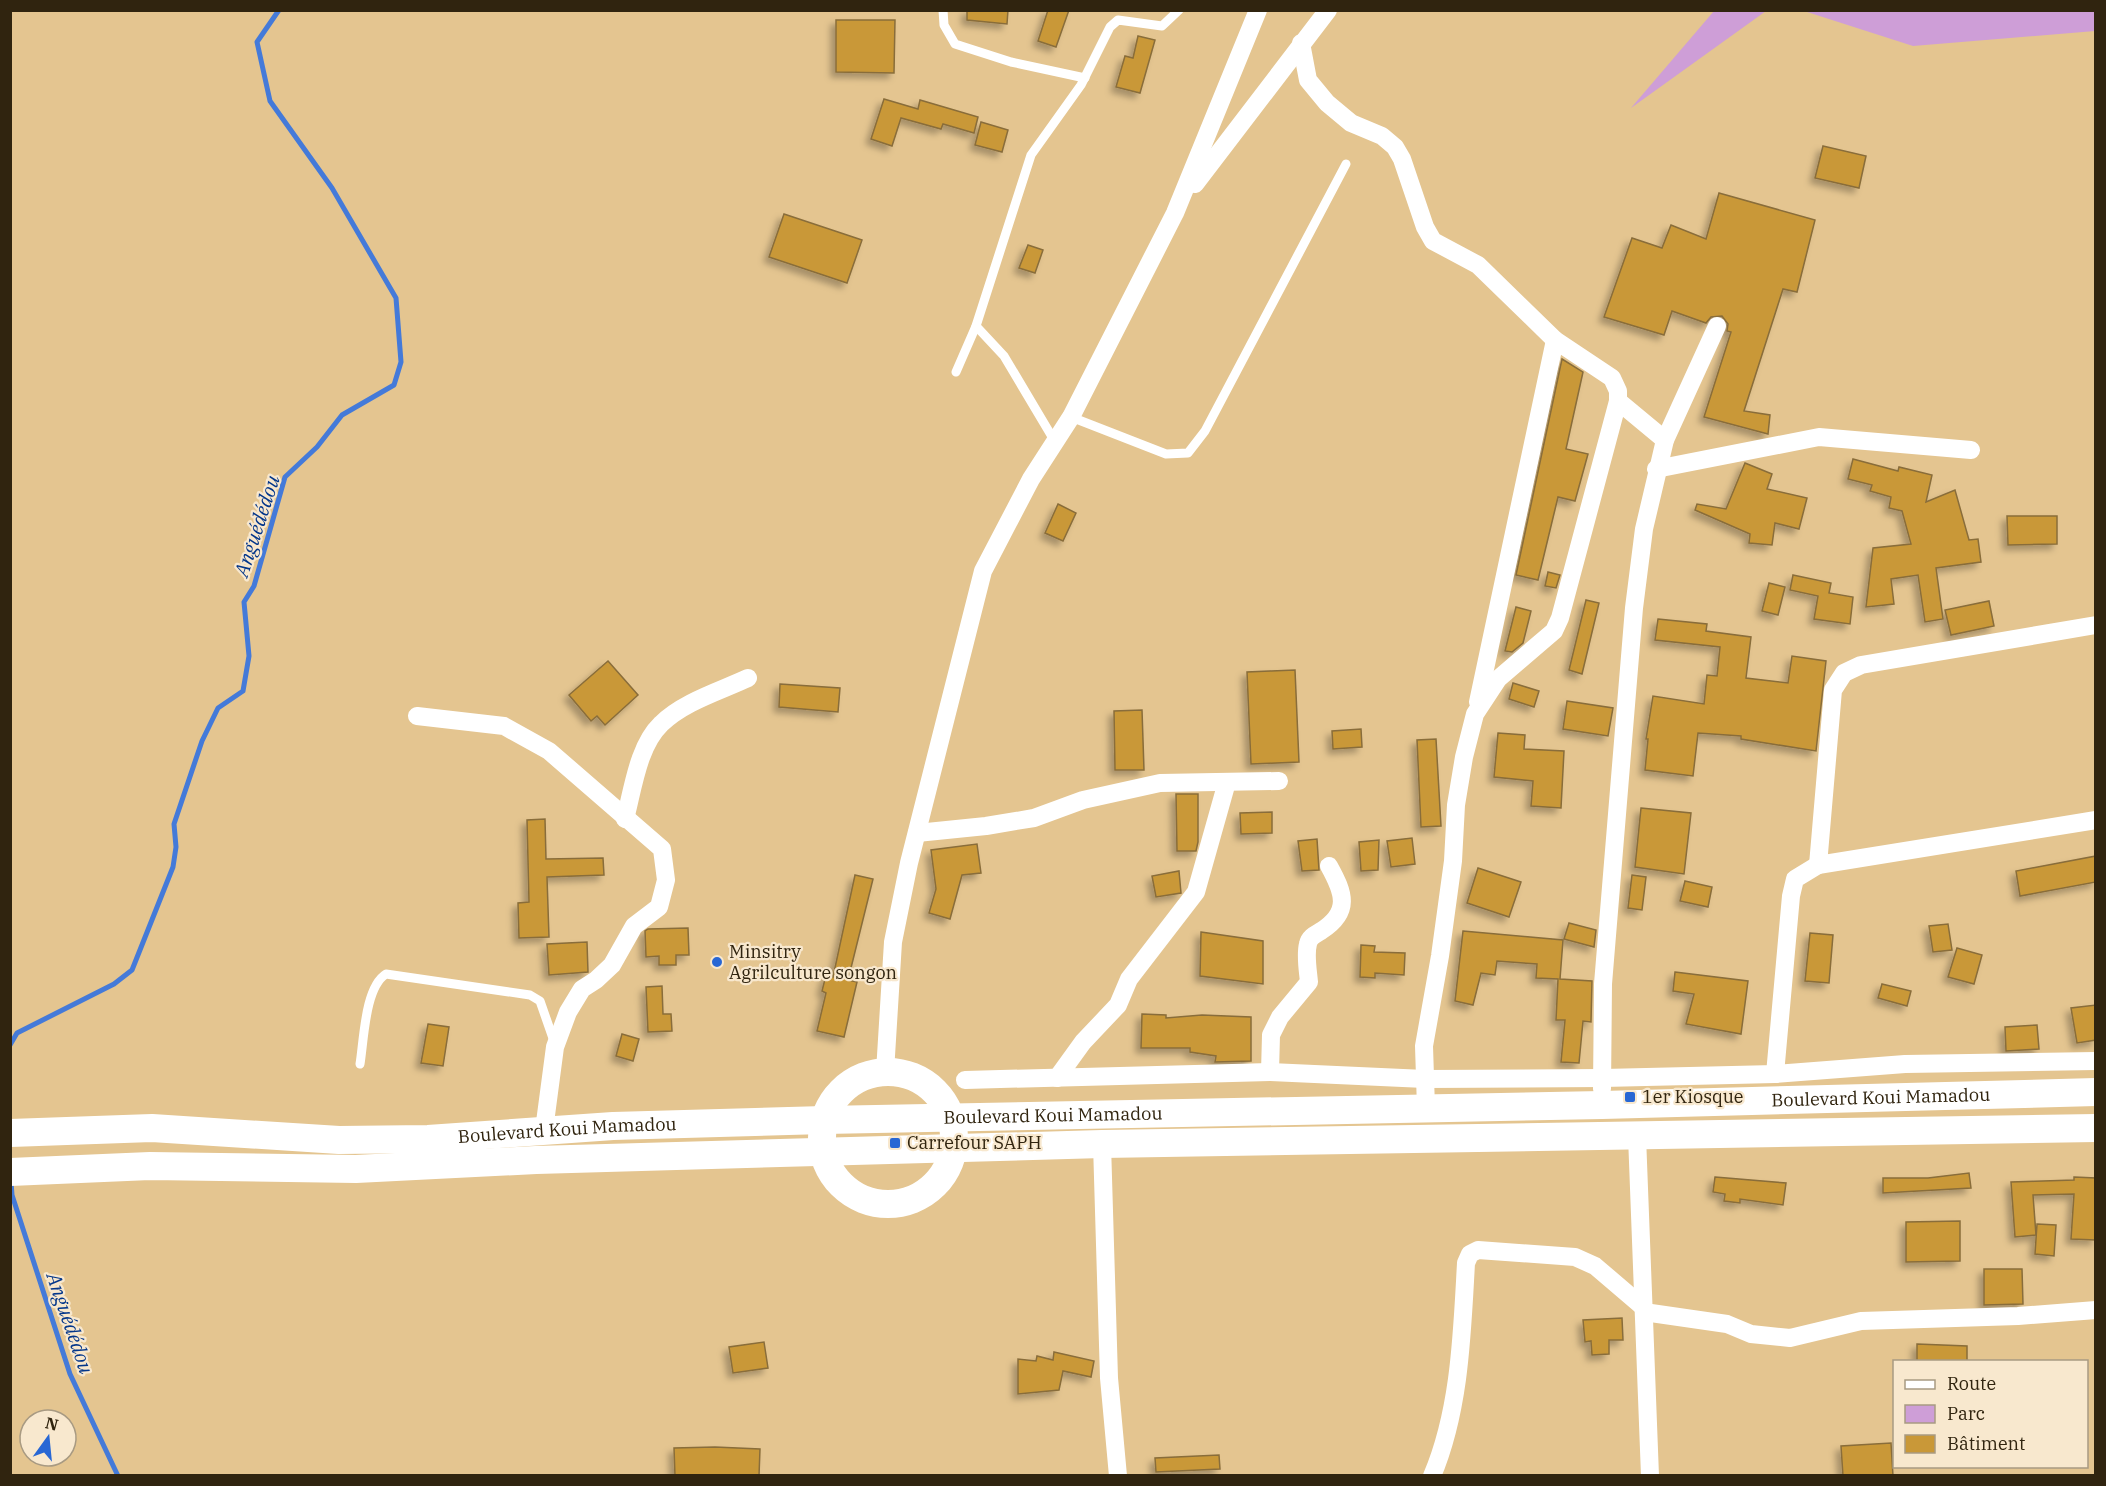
<svg xmlns="http://www.w3.org/2000/svg" width="2106" height="1486" font-family="'IBM Plex Serif',serif">
<defs>
<filter id="shadow"><feDropShadow dx="-5" dy="5" stdDeviation="3" flood-color="#0004"/></filter>
</defs>
<rect width="100%" height="100%" fill="#e4c590"/>
<g fill="#ce9ed7">
<polygon points="1714,10 1766,11 1631,108 1714,11"/>
<polygon points="1804,11 2095,11 2095,31 1913,46"/>
</g>
<g fill="none" stroke-linecap="round" stroke-linejoin="round">
<g stroke="#447ad9" stroke-width="5">
<polyline points="10,1045 17,1033 114,984 132,970 173,867 176,847 174,824 202,741 218,708 243,691 249,656 244,602 254,586 285,477 317,447 342,415 394,385 401,362 396,298 332,188 270,101 257,42 279,10"/>
<polyline points="11,1182 12,1195 70,1374 118,1476"/>
</g>
</g>
<g fill="#c99838" stroke="#896d3a" stroke-width="1.5" filter="url(#shadow)">
<polygon points="967,10 1008,10 1007,24 967,20"/>
<polygon points="1048,10 1069,10 1056,47 1038,41"/>
<polygon points="836,20 895,20 894,73 836,72"/>
<polygon points="1138,36 1155,40 1140,93 1116,87 1125,56 1133,58"/>
<polygon points="884,99 918,109 920,100 978,117 974,133 943,124 941,129 901,118 892,146 871,139"/>
<polygon points="981,122 1008,130 1002,152 975,145"/>
<polygon points="1823,146 1866,156 1859,188 1815,178"/>
<polygon points="1719,193 1815,220 1797,292 1783,289 1744,411 1770,415 1768,434 1704,417 1731,332 1727,331 1728,324 1722,316 1711,317 1706,323 1672,311 1664,335 1604,317 1632,238 1662,248 1671,225 1706,239"/>
<polygon points="784,214 862,240 847,283 769,257"/>
<polygon points="1028,245 1043,250 1035,273 1019,268"/>
<polygon points="1562,359 1583,372 1566,449 1588,454 1575,501 1558,497 1538,580 1516,575"/>
<polygon points="1853,459 1898,471 1899,467 1932,475 1926,502 1955,490 1969,540 1978,539 1981,562 1936,568 1943,619 1925,622 1918,575 1891,579 1894,604 1866,607 1873,548 1911,544 1902,511 1889,508 1891,497 1870,491 1872,485 1848,479"/>
<polygon points="1745,463 1772,474 1767,489 1807,498 1799,529 1775,523 1772,545 1749,543 1750,534 1695,510 1697,504 1726,509"/>
<polygon points="1058,504 1076,513 1063,541 1045,533"/>
<polygon points="2007,516 2057,516 2057,544 2008,545"/>
<polygon points="1548,572 1560,575 1556,588 1545,586"/>
<polygon points="1793,575 1831,583 1829,593 1853,597 1850,624 1814,619 1818,596 1790,590"/>
<polygon points="1769,583 1785,587 1778,615 1762,611"/>
<polygon points="1586,600 1599,603 1582,674 1569,670"/>
<polygon points="1989,601 1994,626 1951,635 1945,610"/>
<polygon points="1516,607 1531,611 1523,643 1512,652 1505,651"/>
<polygon points="1658,619 1707,624 1706,631 1751,637 1746,678 1788,683 1792,656 1826,661 1816,751 1741,739 1741,736 1698,733 1693,776 1645,770 1648,739 1646,739 1653,696 1704,704 1707,675 1717,676 1720,647 1655,640"/>
<polygon points="608,661 638,695 605,725 597,716 591,721 569,695"/>
<polygon points="1295,670 1299,762 1251,764 1247,672"/>
<polygon points="1513,683 1539,691 1534,707 1509,699"/>
<polygon points="780,684 840,688 838,712 779,707"/>
<polygon points="1567,701 1613,708 1608,736 1563,729"/>
<polygon points="1142,710 1144,770 1115,770 1114,711"/>
<polygon points="1361,729 1362,747 1333,749 1332,731"/>
<polygon points="1498,733 1525,735 1524,749 1564,751 1561,808 1531,806 1533,781 1494,777"/>
<polygon points="1436,739 1441,826 1421,827 1417,740"/>
<polygon points="1176,794 1198,794 1198,842 1196,851 1177,851"/>
<polygon points="1641,808 1691,813 1684,874 1635,867"/>
<polygon points="1272,812 1272,833 1241,834 1240,813"/>
<polygon points="545,819 546,859 603,858 604,875 547,877 549,937 519,938 518,903 529,902 527,820"/>
<polygon points="1412,838 1415,864 1391,867 1387,841"/>
<polygon points="1317,839 1319,870 1302,871 1298,841"/>
<polygon points="1379,840 1378,870 1361,871 1359,842"/>
<polygon points="977,844 981,873 962,875 950,919 929,913 936,889 931,850"/>
<polygon points="2096,856 2096,882 2020,896 2016,871"/>
<polygon points="1478,868 1521,882 1509,917 1467,903"/>
<polygon points="1179,871 1181,893 1156,897 1152,876"/>
<polygon points="855,875 873,879 848,980 857,982 844,1037 817,1031 826,993 822,991 826,975 833,977"/>
<polygon points="1632,875 1646,877 1642,910 1628,908"/>
<polygon points="1685,881 1712,887 1708,907 1680,901"/>
<polygon points="1569,923 1596,930 1594,947 1564,939"/>
<polygon points="1948,924 1952,950 1933,952 1929,926"/>
<polygon points="688,928 689,955 676,955 676,965 659,965 659,956 646,957 645,931 648,929"/>
<polygon points="1463,931 1563,940 1560,979 1592,981 1591,1022 1583,1021 1579,1063 1561,1062 1565,1020 1556,1020 1558,979 1536,978 1537,964 1497,961 1495,975 1481,973 1473,1005 1455,1001"/>
<polygon points="1201,932 1263,941 1263,984 1200,976"/>
<polygon points="1810,933 1833,935 1829,983 1805,981"/>
<polygon points="587,942 588,972 549,975 547,944"/>
<polygon points="1361,945 1375,946 1374,952 1405,953 1404,975 1375,973 1375,978 1360,977"/>
<polygon points="1957,948 1982,955 1974,984 1948,977"/>
<polygon points="1675,972 1748,981 1741,1034 1686,1024 1694,994 1673,991"/>
<polygon points="1882,984 1911,991 1907,1006 1878,998"/>
<polygon points="662,986 663,1014 671,1014 672,1031 648,1032 646,987"/>
<polygon points="2096,1005 2096,1040 2077,1043 2071,1008"/>
<polygon points="1142,1014 1166,1015 1166,1018 1202,1015 1251,1017 1251,1061 1215,1062 1216,1056 1190,1052 1190,1048 1141,1048"/>
<polygon points="428,1024 449,1027 443,1066 421,1063"/>
<polygon points="2037,1025 2039,1049 2006,1051 2005,1027"/>
<polygon points="622,1034 639,1039 633,1061 616,1056"/>
<polygon points="1969,1173 1971,1188 1883,1193 1883,1178 1928,1178"/>
<polygon points="1715,1177 1786,1183 1783,1205 1740,1199 1740,1203 1724,1201 1725,1194 1713,1192"/>
<polygon points="2074,1177 2096,1178 2096,1240 2071,1239 2074,1194 2033,1195 2036,1235 2015,1237 2011,1182 2074,1180"/>
<polygon points="1960,1221 1960,1261 1906,1262 1906,1222"/>
<polygon points="2037,1224 2056,1225 2054,1256 2035,1254"/>
<polygon points="1984,1269 2022,1269 2023,1304 1984,1305"/>
<polygon points="1622,1318 1623,1340 1609,1340 1609,1354 1592,1355 1591,1341 1585,1342 1583,1320"/>
<polygon points="764,1342 768,1368 733,1373 729,1347"/>
<polygon points="1917,1344 1967,1346 1967,1362 1917,1362"/>
<polygon points="1054,1352 1094,1361 1091,1377 1063,1371 1059,1390 1018,1394 1018,1359 1036,1361 1037,1356 1053,1360"/>
<polygon points="1891,1443 1893,1476 1843,1476 1841,1446"/>
<polygon points="715,1447 760,1449 759,1476 675,1476 674,1448"/>
<polygon points="1219,1455 1220,1469 1156,1472 1155,1458"/>
</g>
<g fill="none" stroke-linecap="round" stroke-linejoin="round">
<g stroke="#fff" stroke-width="9">
<polyline points="943,10 944,25 955,44 1011,62 1085,78"/>
<polyline points="976,326 1004,356 1054,440"/>
<polyline points="956,372 976,326 1031,155 1081,85 1110,27 1118,20 1162,26 1179,10"/>
<polyline points="1071,417 1166,454 1188,453 1205,431 1346,164"/>
<path d="M360,1064c4,-25 5,-77 26,-90l144,21 10,6 15,43"/>
</g>
<g stroke="#fff" stroke-width="18">
<polyline points="1301,43 1308,80 1327,103 1351,123 1382,136 1395,147 1402,159 1425,227 1433,241 1478,265 1555,340 1612,378 1618,391 1618,401 1665,440"/>
<polyline points="1195,184 1328,10"/>
<polyline points="1656,469 1819,437 1971,450"/>
<polyline points="2096,625 1861,665 1844,673 1833,690 1818,865 2096,820"/>
<polyline points="1478,702 1555,340"/>
<polyline points="417,716 504,726 549,751 662,849 666,880 659,907 634,926 612,965 596,980 582,989 568,1012 555,1047 544,1130"/>
<path d="M625,819c8,-30 13,-73 36,-95 22,-22 59,-33 87,-46"/>
<polyline points="917,833 986,826 1034,818 1083,800 1160,783 1279,781"/>
<polyline points="885,1072 893,942 909,863 983,571 1031,479 1071,417 1175,213 1258,10"/>
<path d="M1270,1072l1,-37 9,-18 29,-35c-1,-11 -4,-27 -1,-38 1,-7 8,-10 13,-13 30,-19 23,-38 8,-65"/>
<polyline points="1775,1074 1791,896 1795,879 1818,865"/>
<polyline points="1057,1078 1083,1042 1118,1005 1129,979 1196,892 1227,782"/>
<polyline points="965,1080 1270,1072 1425,1079 1603,1078 1775,1074 1905,1064 2096,1061"/>
<polyline points="1602,1089 1603,984 1634,608 1644,529 1665,440 1717,326"/>
<polyline points="1426,1108 1424,1046 1440,956 1453,861 1456,805 1464,757 1475,714 1498,679 1554,631 1560,618 1618,401"/>
<polyline points="1637,1136 1650,1476"/>
<polyline points="1102,1144 1109,1378 1118,1476"/>
<polyline points="1644,1312 1727,1324 1751,1334 1790,1338 1861,1321 2018,1316 2096,1310"/>
<path d="M1432,1476c28,-66 30,-142 34,-213l4,-9 8,-4 97,7 20,9 48,41"/>
</g>
<g stroke="#fff" stroke-width="28">
<circle cx="888" cy="1138" r="66"/>
<path id="s1" d="M10,1133l142,-5 187,12 89,-1 185,-13 211,-6 778,-15 494,-13"/>
<polyline points="10,1172 150,1166 356,1169 536,1160 1102,1144 2096,1128"/>
</g>
</g>
<g fill="#2867d4" stroke="#f8e8ce" stroke-width="2">
<circle cx="717" cy="962" r="6"/>
<rect x="1624" y="1091" width="12" height="12" rx="3"/>
<rect x="889" y="1137" width="12" height="12" rx="3"/>
</g>
<g text-anchor="middle" stroke-width="4.5" stroke-linejoin="round" paint-order="stroke">
<g font-size="18" fill="#30240f" stroke="#f8e8ce" text-anchor="start">
<text x="729" y="958">Minsitry<tspan x="729" dy="21">Agrilculture songon</tspan></text>
<text x="1642" y="1103">1er Kiosque</text>
<text x="907" y="1149">Carrefour SAPH</text>
</g>
<g font-size="18" fill="#30240f" stroke="#f8e8ce">
<text dy="6" stroke="none"><textPath href="#s1" startOffset="1872">Boulevard Koui Mamadou</textPath></text>
<text dy="6" stroke="none"><textPath href="#s1" startOffset="1044">Boulevard Koui Mamadou</textPath></text>
<text dy="6" stroke="none"><textPath href="#s1" startOffset="558">Boulevard Koui Mamadou</textPath></text>
</g>
<g font-size="20" font-style="italic" fill="#03368a" stroke="#f8e8ce">
<text transform="translate(257 526) rotate(-72)" y="7">Anguédédou</text>
<text transform="translate(70 1323) rotate(71)" y="7">Anguédédou</text>
</g>
</g>
<rect width="2106" height="1486" fill="none" stroke="#30240f" stroke-width="24"/>
<rect x="1893" y="1360" width="195" height="108" fill="#f8e8ce" stroke="#a89a82" stroke-width="1.5"/>
<rect x="1905" y="1380" width="30" height="9" fill="#ffffff" stroke="#a89a82" stroke-width="1.5"/>
<text x="1947" y="1390" font-size="18" fill="#30240f">Route</text>
<rect x="1905" y="1405" width="30" height="18" fill="#ce9ed7" stroke="#a89a82" stroke-width="1.5"/>
<text x="1947" y="1420" font-size="18" fill="#30240f">Parc</text>
<rect x="1905" y="1435" width="30" height="18" fill="#c99838" stroke="#a89a82" stroke-width="1.5"/>
<text x="1947" y="1450" font-size="18" fill="#30240f">Bâtiment</text>
<g transform="translate(48 1438) rotate(15)"><circle r="28" fill="#f8e8ce" stroke="#a89a82" stroke-width="1.5"/>
<path d="M0-4.5L10 22L0 15L-10 22Z" fill="#2867d4"/>
<text y="-9" font-size="16" font-weight="bold" text-anchor="middle" fill="#30240f">N</text>
</g>
</svg>
